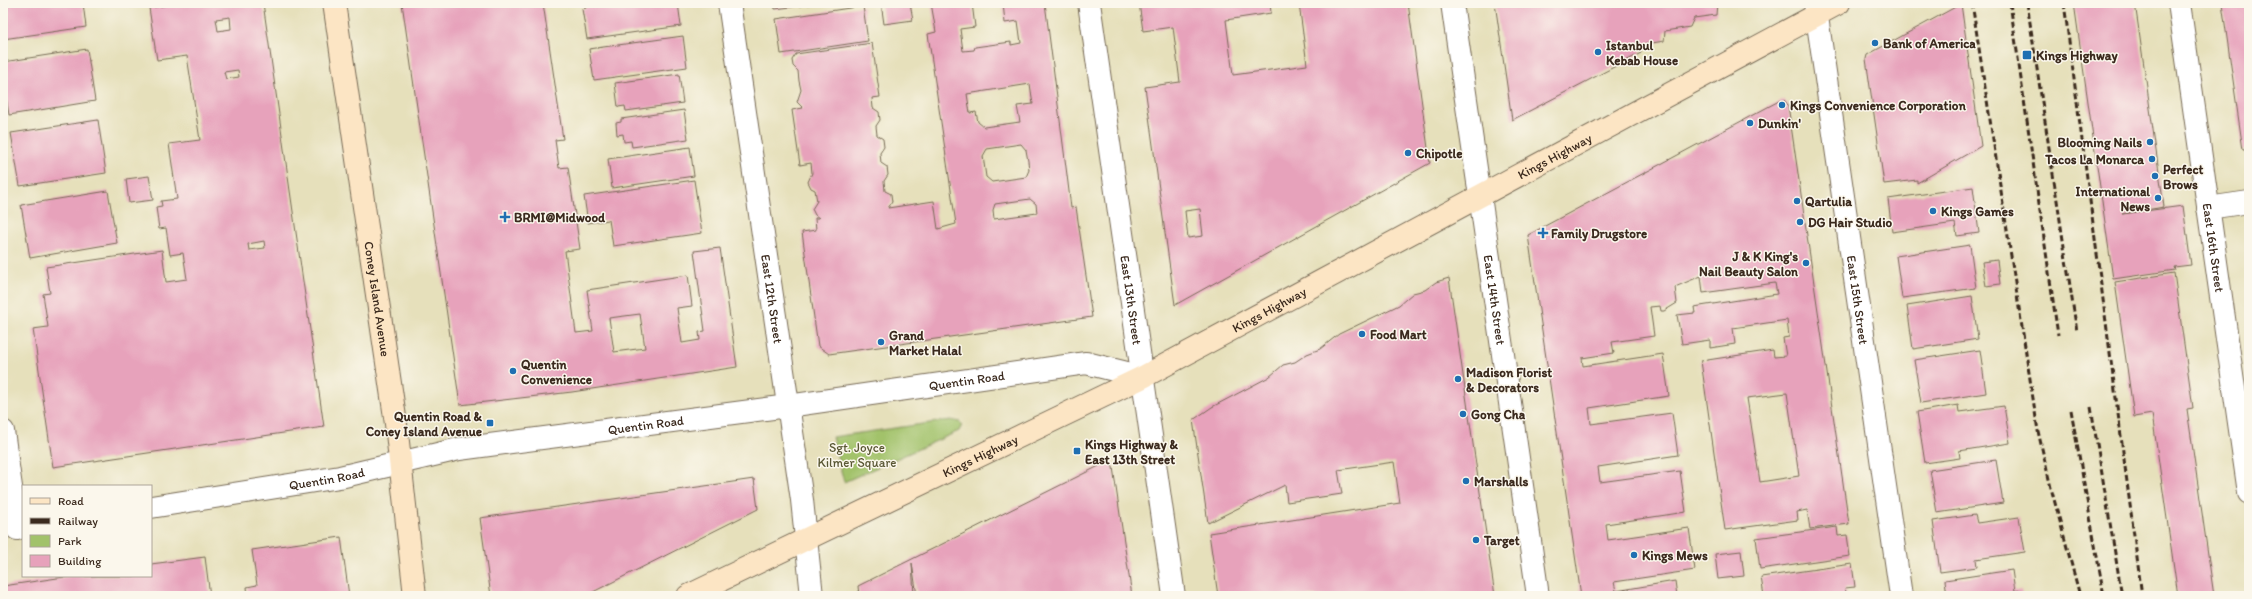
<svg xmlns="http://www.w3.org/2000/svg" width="2252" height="599" font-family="Itim,sans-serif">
<rect width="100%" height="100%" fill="#fbf7ec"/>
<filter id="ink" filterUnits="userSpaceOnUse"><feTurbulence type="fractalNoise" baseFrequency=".025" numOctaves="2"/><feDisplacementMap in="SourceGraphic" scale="8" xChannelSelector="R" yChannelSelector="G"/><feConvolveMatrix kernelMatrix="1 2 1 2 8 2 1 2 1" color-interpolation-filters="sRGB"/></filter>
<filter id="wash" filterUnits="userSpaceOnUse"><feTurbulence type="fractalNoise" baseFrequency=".012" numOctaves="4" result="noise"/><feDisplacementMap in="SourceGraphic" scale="16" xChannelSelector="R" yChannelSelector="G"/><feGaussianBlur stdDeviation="0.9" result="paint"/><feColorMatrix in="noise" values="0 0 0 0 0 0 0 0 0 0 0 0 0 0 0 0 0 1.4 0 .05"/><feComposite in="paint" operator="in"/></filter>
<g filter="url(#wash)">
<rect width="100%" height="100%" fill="#e6e0bb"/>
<polygon fill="#a2c26a" stroke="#6e7644" points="951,420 960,422 962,425 959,431 844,482 832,437"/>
<g id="blocks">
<g fill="#e7a2bb" fill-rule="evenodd">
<polygon points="3,3 83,3 86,27 3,39"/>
<path d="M182,3h81l61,424 -271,40 -20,-138 15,-2 -5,-33 7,-1 -4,-26 116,-17 4,32 21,-3 -4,-26 -13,2 -4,-27 -7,1 -3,-22 6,-1 -1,-5 16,-2 -8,-55 31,-4 -13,-84 -30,4 -8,-52zM230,17l1,12 -13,2 -2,-12zM238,70l1,7 -13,2 -2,-7zM264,241l1,7 -16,2 -1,-6z"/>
<path d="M402,3h141l20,136 -8,1 4,28 9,-1 12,82 -15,2 11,82 17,-2 -6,-41 101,-15 4,31 -15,2 5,35 18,-3 -1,-8 6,-1 -11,-80 26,-3 17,119 -165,25 -112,13zM640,314l5,34 -31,4 -5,-34z"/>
<polygon points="586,3 678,3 681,26 587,39 582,9 586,8"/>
<polygon points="774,3 815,3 815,4 775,9"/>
<polygon points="881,3 910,3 913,20 884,24"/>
<path d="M931,3h41l3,24 -15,2 3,22 11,-1 1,-3 36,-5v3l10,-2 -3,-22 -13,2 -2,-20h42l23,180 3,25 5,-1 16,110 -263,37 -11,-8 -16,-114 14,-2 -1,-12h4l-4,-3 -3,-6 5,-8 -2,-11 -4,-2 -3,-6 4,-9 -1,-10 -11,2 -8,-55 11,-2 -6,-6 4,-12 -2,-9 -1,-10 -5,-5 -1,-6 4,-6 76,-11 8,54 -8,1 1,10 6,4 1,8 -4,6 1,9 6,4 1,8 -4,6 1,10 6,4 1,8 -4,6 1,10 6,3 1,8 -4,6 46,-7 4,28 18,-5 -28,-190 8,-2zM1030,84l3,20 -16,2 3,16 -36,5 -6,-5 -2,-10 -6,1 -3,-19zM1021,144l5,6 2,11 1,9 -3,7 -34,5 -6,-5 -3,-21 4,-7zM1030,199l6,5 1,9 -43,6 -1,-9 2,-6z"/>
<path d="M1139,3h131l1,10 -45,7 7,55 74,-10 -8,-62h109l22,160 -255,142 -30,-218 35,-5 -7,-55 -30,4zM1200,209l3,27 -15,2 -3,-27z"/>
<polygon points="1495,3 1717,3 1716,15 1694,18 1690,27 1665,31 1664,41 1640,45 1641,53 1512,120"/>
<polygon points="2074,3 2135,3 2164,207 2122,214 2183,206 2191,265 2174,267 2175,270 2113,279"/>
<polygon points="2222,3 2249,3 2249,150 2243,150"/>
<polygon points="1961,4 1981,146 1917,183 1917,180 1884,184 1866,59 1867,55"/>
<polygon points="863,6 868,41 781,54 776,19"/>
<polygon points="683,36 687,67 594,80 589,49"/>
<polygon points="87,49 95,101 9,115 3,77 3,62"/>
<polygon points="679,74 683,103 626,111 625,106 618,107 615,83"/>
<path d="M1784,100l4,5 61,419 -39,5 -3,-19 -10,2 1,8 -73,10 -24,-169 72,-11 1,7 12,-1 -3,-18 6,-1 -2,-17 -54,8 2,16 -25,4v-8l-28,4 -5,-29 18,-2 -1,-6 83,-13 -2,-11 -72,10 -2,-17 -26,11 2,16 -13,8h-3l-1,-5 -10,1 4,29 -42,6 2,11 -32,5 1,8 80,-12 6,42 -80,12 2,16 81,-11 6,42 -80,12 2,15 80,-11 6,41 -80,12 2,16 81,-12 6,42 -81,12 2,9 59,-10 2,15h-96l-53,-361 251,-134zM1787,393l12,83 -39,6 -13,-84z"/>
<polygon points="684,110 688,139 632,147 631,141 624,142 623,134 617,135 616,123 621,122 621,119"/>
<polygon points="98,120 106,173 20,186 11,133"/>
<polygon points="690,147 694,176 612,188 608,159"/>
<polygon points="149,176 153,200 129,203 126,179"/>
<polygon points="694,180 702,233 613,246 609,220 588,223 584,196"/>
<polygon points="1973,187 1979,233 1957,236 1955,223 1892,232 1888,199"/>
<polygon points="108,191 117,243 30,258 21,205"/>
<polygon points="1970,245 1976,288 1902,298 1896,256"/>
<polygon points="1997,260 2000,284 1986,286 1982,262"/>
<polygon points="2174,273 2193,408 2187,409 2214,596 2178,596 2152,414 2134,417 2115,282"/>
<polygon points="1449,278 1495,596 1218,596 1209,533 1400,503 1394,462 1338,470 1342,494 1287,502 1285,485 1208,523 1193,420 1212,407 1269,377 1283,365 1295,362 1307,354 1320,349 1339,334 1399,305 1413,293 1425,290 1436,282"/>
<polygon points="1972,296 1978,339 1913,349 1907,306"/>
<polygon points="1980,350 1986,393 1921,403 1914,360"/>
<polygon points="1958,405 1959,412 2004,406 2010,443 1959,451 1960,458 1925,463 1917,412"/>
<polygon points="1996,460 2003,503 1937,513 1930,470"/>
<polygon points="1107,462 1111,463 1113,467 1132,596 917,596 912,563 914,596 859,596 858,586"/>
<polygon points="754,479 758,509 585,596 491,596 480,518"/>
<polygon points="1975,515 1977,523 2019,517 2025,552 1976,559 1977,567 1940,572 1933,521"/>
<polygon points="1837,527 1838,536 1847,535 1850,556 1760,569 1756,538"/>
<polygon points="341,537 349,596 248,596 247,587 257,585 252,550"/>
<polygon points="1741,551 1744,576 1718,579 1715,554"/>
<polygon points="205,557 210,596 3,596 3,586 71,576 151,576 151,564"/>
<polygon points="1852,564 1855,587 1845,588 1847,596 1764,596 1761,577"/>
<polygon points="2012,570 2015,591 2021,590 2022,596 1947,596 1945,580"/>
</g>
</g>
</g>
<g filter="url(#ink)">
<use href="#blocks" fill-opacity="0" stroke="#776a55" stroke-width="1"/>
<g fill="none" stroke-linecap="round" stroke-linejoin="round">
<g stroke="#776a55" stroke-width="24">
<g id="street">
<path id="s1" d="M729,3l73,497 10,96"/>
<path id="s2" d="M1089,3l85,593"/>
<path id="s3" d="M1452,3l86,593"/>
<path id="s4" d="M1815,3l86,593"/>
<path id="s5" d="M2179,3l70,490"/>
<polyline points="2208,208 2249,202"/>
<polyline points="3,431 17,529"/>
<path id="s6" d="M151,507l189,-30 119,-28 329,-43 298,-43 57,14"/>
</g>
</g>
<g stroke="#776a55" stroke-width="24">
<g id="secondary">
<path id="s7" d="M334,3l62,421 19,172"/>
<path id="s8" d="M688,596l455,-219 696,-374"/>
</g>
</g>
<use href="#street" stroke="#fff" stroke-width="22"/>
<use href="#secondary" stroke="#fce5c4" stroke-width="22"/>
<g stroke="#3b2a1e" stroke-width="3" stroke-dasharray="6 3" stroke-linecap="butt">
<polyline points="1972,3 2038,431 2051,488 2080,596"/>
<polyline points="2010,3 2058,335"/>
<polyline points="2027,3 2077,332"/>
<polyline points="2064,3 2142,596"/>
<polyline points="2091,407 2122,596"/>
<polyline points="2071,410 2104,596"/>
</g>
</g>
</g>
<g fill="#1f6fb2" stroke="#fbf7ec" stroke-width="1.5">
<circle cx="1875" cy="43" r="4"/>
<circle cx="1598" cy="52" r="4"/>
<rect x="2022" y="50" width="10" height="10" rx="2"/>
<circle cx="1782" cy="105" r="4"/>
<circle cx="1750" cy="123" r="4"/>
<circle cx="2150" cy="142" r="4"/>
<circle cx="1408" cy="153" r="4"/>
<circle cx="2152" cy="159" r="4"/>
<circle cx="2155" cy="176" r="4"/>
<circle cx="2158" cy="198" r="4"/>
<circle cx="1797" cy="201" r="4"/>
<circle cx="1933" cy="211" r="4"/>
<path d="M503 211h4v4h4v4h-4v4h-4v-4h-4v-4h4z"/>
<circle cx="1800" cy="222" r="4"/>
<path d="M1541 227h4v4h4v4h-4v4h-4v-4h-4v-4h4z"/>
<circle cx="1806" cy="263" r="4"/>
<circle cx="1362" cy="334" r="4"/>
<circle cx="881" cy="342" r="4"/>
<circle cx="513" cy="371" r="4"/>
<circle cx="1458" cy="379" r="4"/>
<circle cx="1463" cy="414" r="4"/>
<rect x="486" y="419" width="8" height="8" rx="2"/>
<rect x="1073" y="447" width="8" height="8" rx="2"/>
<circle cx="1466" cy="481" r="4"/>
<circle cx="1476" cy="540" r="4"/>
<circle cx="1634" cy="555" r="4"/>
</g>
<g text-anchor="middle" stroke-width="3" stroke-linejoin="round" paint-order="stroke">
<g font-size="13" font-weight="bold" fill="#3b2a1e" stroke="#fbf7ec" text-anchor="start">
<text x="1883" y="48">Bank of America</text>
<text x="1606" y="50">Istanbul<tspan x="1606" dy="15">Kebab House</tspan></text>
<text x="2036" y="60">Kings Highway</text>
<text x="1790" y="110">Kings Convenience Corporation</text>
<text x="1758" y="128">Dunkin'</text>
<text x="2142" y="147" text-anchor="end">Blooming Nails</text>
<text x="1416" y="158">Chipotle</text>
<text x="2144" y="164" text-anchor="end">Tacos La Monarca</text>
<text x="2163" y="174">Perfect<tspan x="2163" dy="15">Brows</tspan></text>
<text x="2150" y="196" text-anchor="end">International<tspan x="2150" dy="15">News</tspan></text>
<text x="1805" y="206">Qartulia</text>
<text x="1941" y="216">Kings Games</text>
<text x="514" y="222">BRMI@Midwood</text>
<text x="1808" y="227">DG Hair Studio</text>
<text x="1551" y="238">Family Drugstore</text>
<text x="1798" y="261" text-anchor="end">J &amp; K King's<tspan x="1798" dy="15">Nail Beauty Salon</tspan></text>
<text x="1370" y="339">Food Mart</text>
<text x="889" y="340">Grand<tspan x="889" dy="15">Market Halal</tspan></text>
<text x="521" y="369">Quentin<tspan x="521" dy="15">Convenience</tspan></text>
<text x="1466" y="377">Madison Florist<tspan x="1466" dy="15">&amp; Decorators</tspan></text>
<text x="1471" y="419">Gong Cha</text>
<text x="482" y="421" text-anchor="end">Quentin Road &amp;<tspan x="482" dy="15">Coney Island Avenue</tspan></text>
<text x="1085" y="449">Kings Highway &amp;<tspan x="1085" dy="15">East 13th Street</tspan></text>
<text x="1474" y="486">Marshalls</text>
<text x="1484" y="545">Target</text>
<text x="1642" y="560">Kings Mews</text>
</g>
<g font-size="13" fill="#3b2a1e" stroke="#fbf7ec">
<text dy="5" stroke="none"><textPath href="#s8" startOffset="972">Kings Highway</textPath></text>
<text dy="5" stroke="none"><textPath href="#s5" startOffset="247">East 16th Street</textPath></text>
<text dy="5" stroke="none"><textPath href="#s7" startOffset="299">Coney Island Avenue</textPath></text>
<text dy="5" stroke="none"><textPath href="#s1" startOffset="299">East 12th Street</textPath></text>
<text dy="5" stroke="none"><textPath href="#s3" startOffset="300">East 14th Street</textPath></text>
<text dy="5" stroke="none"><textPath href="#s4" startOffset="300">East 15th Street</textPath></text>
<text dy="5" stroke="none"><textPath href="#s2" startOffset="300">East 13th Street</textPath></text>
<text dy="5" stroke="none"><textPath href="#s8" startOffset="648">Kings Highway</textPath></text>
<text dy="5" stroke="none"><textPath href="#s6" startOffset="826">Quentin Road</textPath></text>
<text dy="5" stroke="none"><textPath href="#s6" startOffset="502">Quentin Road</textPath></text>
<text dy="5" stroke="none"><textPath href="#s8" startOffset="324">Kings Highway</textPath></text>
<text dy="5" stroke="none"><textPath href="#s6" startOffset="178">Quentin Road</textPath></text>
</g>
<g font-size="13" fill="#5a5835" stroke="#fbf7ec">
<text x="857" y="452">Sgt. Joyce<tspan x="857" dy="15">Kilmer Square</tspan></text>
</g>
</g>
<rect width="2252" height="599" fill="none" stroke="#fbf7ec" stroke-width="16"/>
<rect x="22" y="485" width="130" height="92" fill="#fbf7ec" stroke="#aea59a"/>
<rect x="30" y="498" width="20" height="6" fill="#fce5c4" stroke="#aea59a"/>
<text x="58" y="505" font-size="12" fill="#3b2a1e">Road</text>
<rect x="30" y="518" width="20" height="6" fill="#3b2a1e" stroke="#aea59a"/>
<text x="58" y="525" font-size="12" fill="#3b2a1e">Railway</text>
<rect x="30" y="535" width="20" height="12" fill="#a2c26a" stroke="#aea59a"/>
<text x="58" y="545" font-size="12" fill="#3b2a1e">Park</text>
<rect x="30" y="555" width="20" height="12" fill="#e7a2bb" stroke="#aea59a"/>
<text x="58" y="565" font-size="12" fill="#3b2a1e">Building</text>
</svg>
